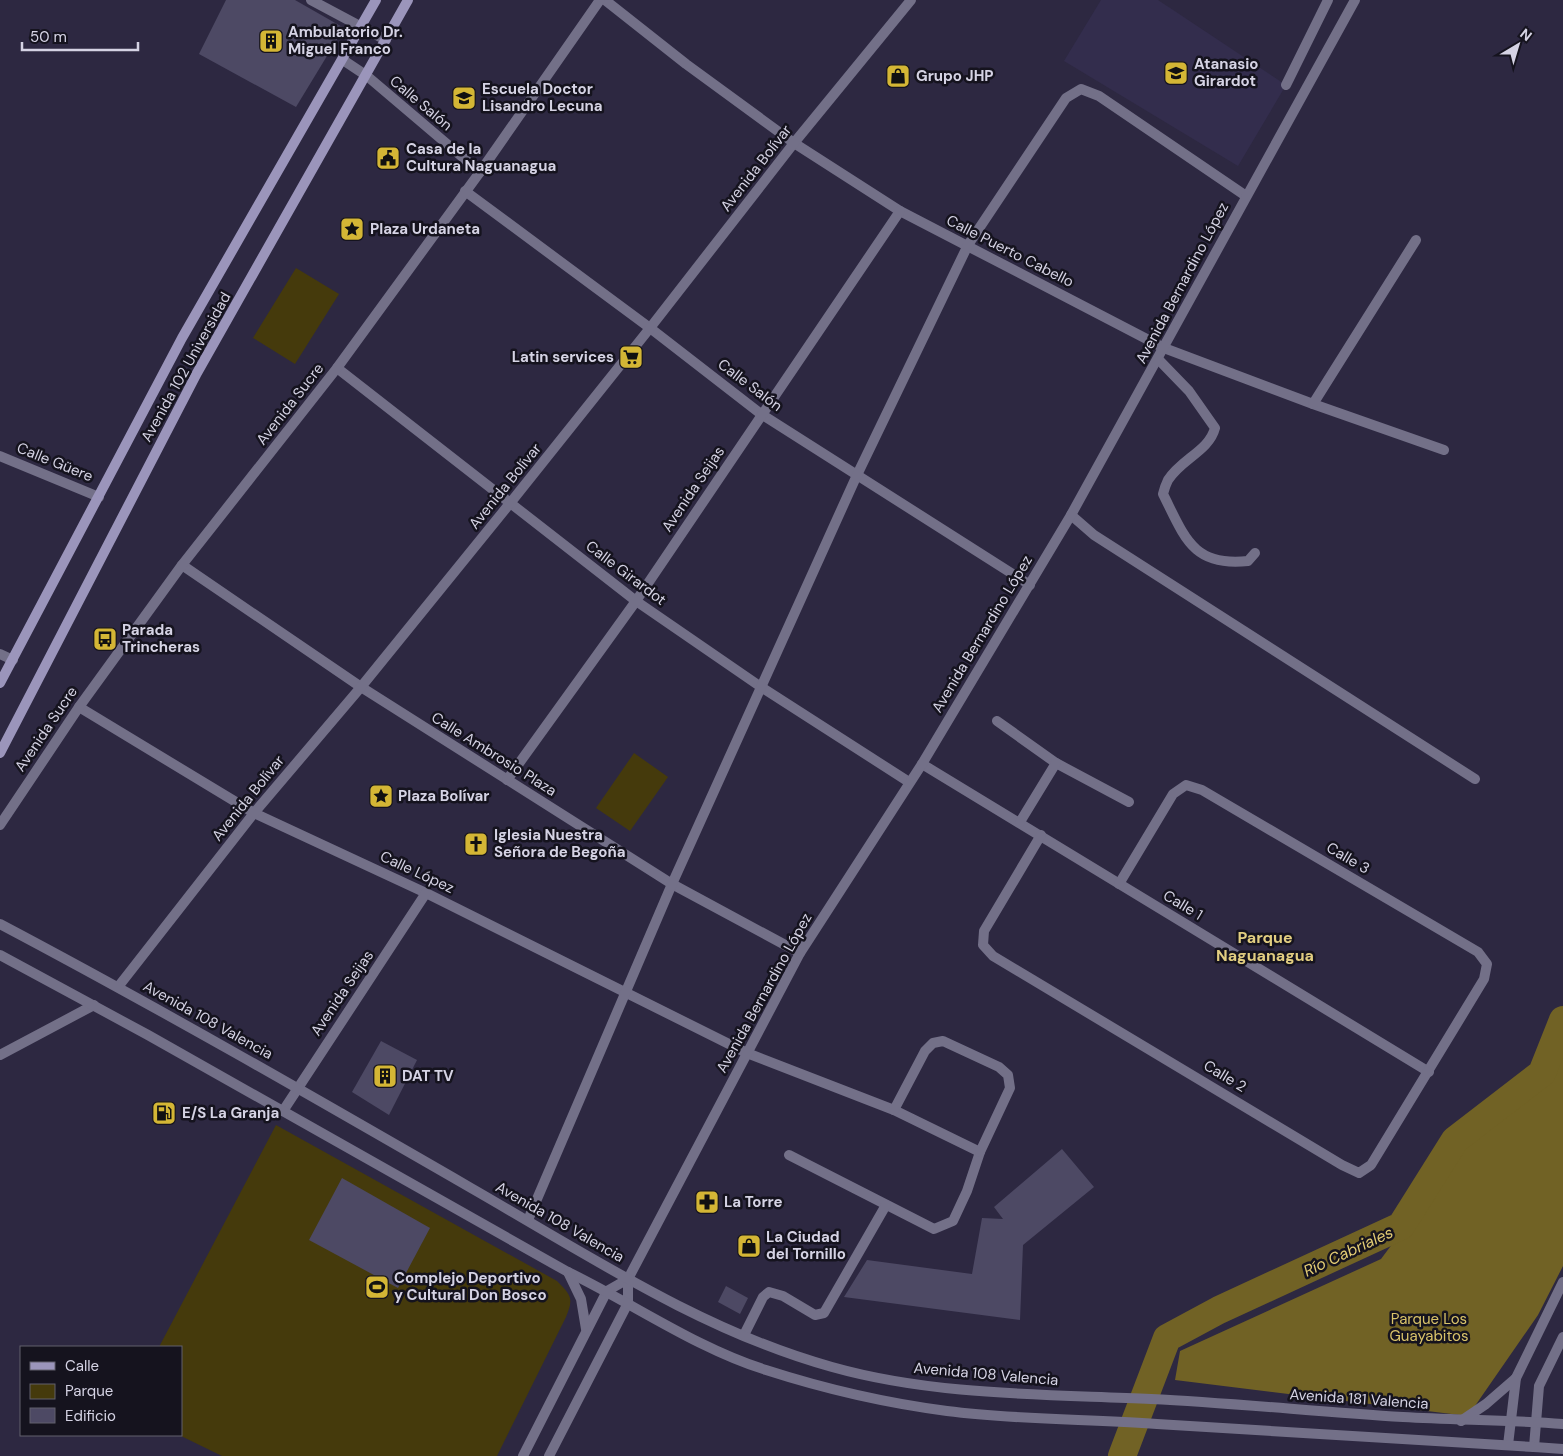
<svg xmlns="http://www.w3.org/2000/svg" width="1563" height="1456" font-family="'DM Sans',sans-serif">
<rect width="100%" height="100%" fill="#2d2841"/>
<polygon fill="#332d4d" points="1101,0 1158,0 1286,85 1238,166 1064,61"/>
<g fill="#453a0c">
<polygon points="296,268 339,294 295,364 253,338"/>
<polygon points="634,753 668,777 630,831 596,808"/>
<path d="M276,1125l281,156c14,14 17,17 9,36l-69,139h-275l-43,-21h2v-88h-22z"/>
</g>
<polygon fill="#716225" points="1563,1053 1563,1266 1538,1315 1468,1416 1175,1380 1180,1351 1381,1259 1482,1124"/>
<g fill="none" stroke-linecap="round" stroke-linejoin="round">
<polyline stroke="#716225" stroke-width="28" points="1122,1456 1167,1338 1219,1310 1401,1226 1455,1140 1542,1073 1563,1020"/>
</g>
<g fill="#4d4964">
<polygon points="226,0 295,0 344,28 296,107 199,54"/>
<polygon points="381,1041 417,1060 389,1115 352,1092"/>
<polygon points="1062,1149 1094,1187 1023,1245 1020,1320 844,1297 867,1260 972,1274 982,1218 1003,1219 994,1207"/>
<polygon points="342,1178 430,1228 398,1288 309,1240"/>
<polygon points="726,1286 748,1298 740,1314 718,1302"/>
</g>
<g fill="none" stroke-linecap="round" stroke-linejoin="round">
<g stroke="#737088" stroke-width="10">
<polyline points="311,0 386,40"/>
<polyline points="605,0 686,64 794,143 900,211 1164,348 1313,404 1444,450"/>
<polyline points="343,60 367,76 480,172"/>
<polyline points="1286,85 1328,0"/>
<polyline points="465,191 650,328 761,414 1030,585"/>
<path d="M1158,359l31,32 26,37c-6,23 -34,31 -47,52 -2,4 -4,10 -5,14 22,44 30,73 85,67l7,-8"/>
<polyline points="337,368 636,601 761,687 909,782"/>
<polyline points="1313,404 1416,240"/>
<polyline points="0,456 99,497"/>
<polyline points="1071,515 1094,535 1475,779"/>
<polyline points="182,565 361,687 672,884 800,953"/>
<polyline points="0,654 13,660"/>
<polyline points="79,707 254,813 426,893 747,1053 894,1110 980,1152 967,1191 953,1221 934,1229 789,1155"/>
<polyline points="997,721 1056,763 1129,802"/>
<polyline points="922,764 1429,1072"/>
<polyline points="507,780 636,601 900,211"/>
<polyline points="1020,822 1056,763"/>
<polyline points="0,825 79,707 182,565 337,368 480,172 600,0"/>
<polyline points="1041,835 984,931 983,945 993,956 1342,1165 1359,1173 1371,1165 1484,979 1487,964 1478,952 1202,790 1186,785 1173,794 1119,884"/>
<polyline points="118,987 254,813 361,687 511,502 650,328 794,143 911,0"/>
<polyline points="0,1055 94,1005"/>
<polyline points="894,1110 925,1051 933,1043 943,1041 999,1067 1008,1075 1010,1088 980,1152"/>
<polyline points="283,1111 426,893"/>
<polyline points="528,1220 672,884 857,475 968,245 1066,98 1081,89 1099,96 1246,196"/>
<polyline points="744,1335 763,1297 769,1292 783,1296 815,1315 824,1313 886,1205"/>
<polyline points="1508,1445 1516,1378 1563,1282"/>
<polyline points="1534,1447 1539,1386 1563,1337"/>
<polyline points="523,1456 607,1291 628,1279"/>
<polyline points="549,1456 628,1303 628,1279 800,953 922,764 1071,515 1355,0"/>
</g>
<g stroke="#737088" stroke-width="10">
<path d="M0,924c159,84 315,174 471,264 115,66 233,144 361,179 103,29 213,27 319,32 84,4 168,13 252,18 53,3 107,3 160,7"/>
<path d="M0,955l148,80 420,237c66,32 128,76 198,98 59,19 120,33 181,41 70,9 140,8 210,13 136,8 271,16 406,25"/>
<polyline points="568,1272 581,1299 586,1329"/>
<polyline points="1461,1421 1486,1404 1516,1378"/>
</g>
<g stroke="#9b95bb" stroke-width="10">
<polyline points="0,683 182,338 376,0"/>
<polyline points="0,753 197,373 408,0"/>
</g>
</g>
<defs>
<g id="building-square" transform="scale(1.25)"><rect x="-9" y="-9" width="18" height="18" rx="4" fill="#d4b635" stroke="#15131e"/><path d="M-4-6H4V6H1V3H-1V6H-4ZM-2.5-4.3h1.7v1.8h-1.7ZM.8-4.3h1.7v1.8H.8ZM-2.5-1h1.7V.8h-1.7ZM.8-1h1.7V.8H.8Z" fill="#111"/></g>
<g id="school-square" transform="scale(1.25)"><rect x="-9" y="-9" width="18" height="18" rx="4" fill="#d4b635" stroke="#15131e"/><path d="M0-5L7-2L0 1L-7-2ZM-4 1L0 2.5L4 1V4Q0 6-4 4Z" fill="#111"/></g>
<g id="shop-square" transform="scale(1.25)"><rect x="-9" y="-9" width="18" height="18" rx="4" fill="#d4b635" stroke="#15131e"/><path d="M-5-2.5h2.3a2.7 3.5 0 0 1 5.4 0H5L5.5 6h-11ZM-1.5-2.5h3a1.5 2.3 0 0 0-3 0Z" fill="#111"/></g>
<g id="civic-square" transform="scale(1.25)"><rect x="-9" y="-9" width="18" height="18" rx="4" fill="#d4b635" stroke="#15131e"/><path d="M-.6-6.5H3V-4.5H.6V-3L4-1V1h2V6H-6V1h2V-1L-.6-3ZM-1.2 2.5V6h2.4V2.5Z" fill="#111"/></g>
<g id="sight-square" transform="scale(1.25)"><rect x="-9" y="-9" width="18" height="18" rx="4" fill="#d4b635" stroke="#15131e"/><path d="M0-6L1.8-2.2L6-1.7L2.9 1.2L3.7 5.4L0 3.3L-3.7 5.4L-2.9 1.2L-6-1.7L-1.8-2.2Z" fill="#111"/></g>
<g id="supermarket-square" transform="scale(1.25)"><rect x="-9" y="-9" width="18" height="18" rx="4" fill="#d4b635" stroke="#15131e"/><path d="M-6-5.5h2.5l.6 2H6L4.5 2H-2.5L-4.4-4H-6ZM-1.5 3.2a1.3 1.3 0 1 0 .1 0ZM3 3.2a1.3 1.3 0 1 0 .1 0Z" fill="#111"/></g>
<g id="bus-square" transform="scale(1.25)"><rect x="-9" y="-9" width="18" height="18" rx="4" fill="#d4b635" stroke="#15131e"/><path d="M-5-6H5V4H4V6H2V4H-2V6H-4V4H-5ZM-3.5-4V0h7V-4ZM-3.5 1.2v1.5H-2V1.2ZM2 1.2v1.5H3.5V1.2Z" fill="#111"/></g>
<g id="church-square" transform="scale(1.25)"><rect x="-9" y="-9" width="18" height="18" rx="4" fill="#d4b635" stroke="#15131e"/><path d="M-1.2-6h2.4v3.5h3.3v2.4h-3.3V6h-2.4V-.1h-3.3v-2.4h3.3Z" fill="#111"/></g>
<g id="fuel-square" transform="scale(1.25)"><rect x="-9" y="-9" width="18" height="18" rx="4" fill="#d4b635" stroke="#15131e"/><path d="M-5.5-6h7V0h2V4h1.3V-2.5L3-4.5l.8-.8L6-3V5H2.5V1h-1V6h-7ZM-4.2-4.7v3.2H.2V-4.7Z" fill="#111"/></g>
<g id="pharmacy-square" transform="scale(1.25)"><rect x="-9" y="-9" width="18" height="18" rx="4" fill="#d4b635" stroke="#15131e"/><path d="M-2-6h4v4h4v4h-4v4h-4v-4h-4v-4h4Z" fill="#111"/></g>
<g id="stadium-square" transform="scale(1.25)"><rect x="-9" y="-9" width="18" height="18" rx="4" fill="#d4b635" stroke="#15131e"/><path d="M0-5a6.5 5 0 1 0 0 10a6.5 5 0 1 0 0-10ZM-3.5-1.8h7v3.6h-7Z" fill="#111"/></g>
</defs>
<g fill-rule="evenodd">
<use href="#building-square" x="271" y="41"/>
<use href="#school-square" x="1176" y="73"/>
<use href="#shop-square" x="898" y="76"/>
<use href="#school-square" x="464" y="98"/>
<use href="#civic-square" x="388" y="158"/>
<use href="#sight-square" x="352" y="229"/>
<use href="#supermarket-square" x="631" y="357"/>
<use href="#bus-square" x="105" y="639"/>
<use href="#sight-square" x="381" y="796"/>
<use href="#church-square" x="476" y="844"/>
<use href="#building-square" x="385" y="1076"/>
<use href="#fuel-square" x="164" y="1113"/>
<use href="#pharmacy-square" x="707" y="1202"/>
<use href="#shop-square" x="749" y="1246"/>
<use href="#stadium-square" x="377" y="1287"/>
</g>
<g text-anchor="middle" stroke-width="5" stroke-linejoin="round" paint-order="stroke">
<g font-size="15" font-weight="bold" fill="#d5d3e4" stroke="#15131e" text-anchor="start">
<text x="288" y="37">Ambulatorio Dr.<tspan x="288" dy="17">Miguel Franco</tspan></text>
<text x="1194" y="69">Atanasio<tspan x="1194" dy="17">Girardot</tspan></text>
<text x="916" y="81">Grupo JHP</text>
<text x="482" y="94">Escuela Doctor<tspan x="482" dy="17">Lisandro Lecuna</tspan></text>
<text x="406" y="154">Casa de la<tspan x="406" dy="17">Cultura Naguanagua</tspan></text>
<text x="370" y="234">Plaza Urdaneta</text>
<text x="614" y="362" text-anchor="end">Latin services</text>
<text x="122" y="635">Parada<tspan x="122" dy="17">Trincheras</tspan></text>
<text x="398" y="801">Plaza Bolívar</text>
<text x="494" y="840">Iglesia Nuestra<tspan x="494" dy="17">Señora de Begoña</tspan></text>
<text x="402" y="1081">DAT TV</text>
<text x="182" y="1118">E/S La Granja</text>
<text x="724" y="1207">La Torre</text>
<text x="766" y="1242">La Ciudad<tspan x="766" dy="17">del Tornillo</tspan></text>
<text x="394" y="1283">Complejo Deportivo<tspan x="394" dy="17">y Cultural Don Bosco</tspan></text>
</g>
<g font-size="15" fill="#d5d3e4" stroke="#15131e">
<text transform="translate(421 103) rotate(40)" y="5">Calle Salón</text>
<text transform="translate(756 168) rotate(-52)" y="5">Avenida Bolívar</text>
<text transform="translate(1010 251) rotate(27)" y="5">Calle Puerto Cabello</text>
<text transform="translate(1182 283) rotate(-62)" y="5">Avenida Bernardino López</text>
<text transform="translate(186 367) rotate(-61)" y="5">Avenida 102 Universidad</text>
<text transform="translate(750 385) rotate(37)" y="5">Calle Salón</text>
<text transform="translate(290 404) rotate(-52)" y="5">Avenida Sucre</text>
<text transform="translate(55 462) rotate(22)" y="5">Calle Güere</text>
<text transform="translate(505 486) rotate(-51)" y="5">Avenida Bolívar</text>
<text transform="translate(693 489) rotate(-56)" y="5">Avenida Seijas</text>
<text transform="translate(626 573) rotate(37)" y="5">Calle Girardot</text>
<text transform="translate(982 634) rotate(-59)" y="5">Avenida Bernardino López</text>
<text transform="translate(46 729) rotate(-56)" y="5">Avenida Sucre</text>
<text transform="translate(494 754) rotate(32)" y="5">Calle Ambrosio Plaza</text>
<text transform="translate(248 798) rotate(-51)" y="5">Avenida Bolívar</text>
<text transform="translate(1348 858) rotate(30)" y="5">Calle 3</text>
<text transform="translate(417 872) rotate(25)" y="5">Calle López</text>
<text transform="translate(1183 905) rotate(31)" y="5">Calle 1</text>
<text transform="translate(342 993) rotate(-56)" y="5">Avenida Seijas</text>
<text transform="translate(764 993) rotate(-61)" y="5">Avenida Bernardino López</text>
<text transform="translate(208 1020) rotate(29)" y="5">Avenida 108 Valencia</text>
<text transform="translate(1225 1076) rotate(31)" y="5">Calle 2</text>
<text transform="translate(560 1222) rotate(30)" y="5">Avenida 108 Valencia</text>
<text transform="translate(986 1374) rotate(5)" y="5">Avenida 108 Valencia</text>
<text transform="translate(1359 1399) rotate(4)" y="5">Avenida 181 Valencia</text>
</g>
<g font-size="15" fill="#d9c36a" stroke="#15131e">
<text x="1429" y="1324">Parque Los<tspan x="1429" dy="17">Guayabitos</tspan></text>
</g>
<g font-size="16" font-weight="bold" fill="#e2ce81" stroke="#15131e">
<text x="1265" y="943">Parque<tspan x="1265" dy="18">Naguanagua</tspan></text>
</g>
<g font-size="16" font-style="italic" fill="#e3cc74" stroke="#15131e">
<text transform="translate(1348 1251) rotate(-25)" y="6">Río Cabriales</text>
</g>
</g>
<rect x="20" y="1346" width="162" height="90" fill="#15131e" stroke="#62606d"/>
<rect x="30" y="1362" width="25" height="8" fill="#9b95bb" stroke="#62606d"/>
<text x="65" y="1371" font-size="15" fill="#d5d3e4">Calle</text>
<rect x="30" y="1384" width="25" height="15" fill="#453a0c" stroke="#62606d"/>
<text x="65" y="1396" font-size="15" fill="#d5d3e4">Parque</text>
<rect x="30" y="1408" width="25" height="15" fill="#4d4964" stroke="#62606d"/>
<text x="65" y="1421" font-size="15" fill="#d5d3e4">Edificio</text>
<g transform="translate(1518 45) rotate(38)" stroke="#15131e" stroke-width="4" paint-order="stroke">
<path d="M0-4L9 19L0 12L-9 19Z" fill="#d5d3e4"/>
<text y="-8" font-size="14" font-weight="bold" text-anchor="middle" fill="#d5d3e4">N</text>
</g>
<path d="M22 42v8h116v-8" fill="none" stroke="#d5d3e4" stroke-width="2.5"/>
<text x="30" y="42" font-size="15" fill="#d5d3e4" stroke="#15131e" stroke-width="4" paint-order="stroke">50 m</text>
</svg>
